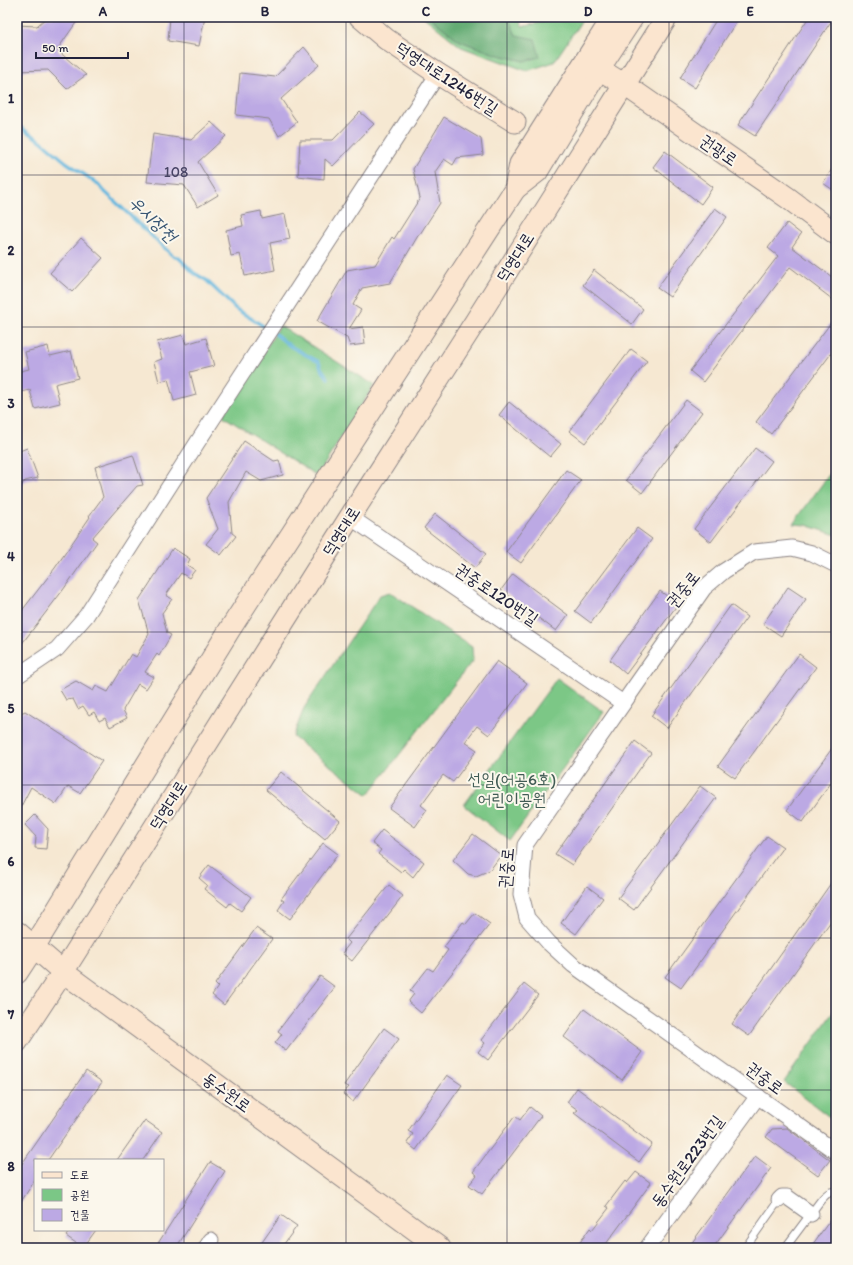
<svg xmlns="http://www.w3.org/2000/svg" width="853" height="1265" font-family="Itim,'Poor Story',sans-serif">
<rect width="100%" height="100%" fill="#fbf7ec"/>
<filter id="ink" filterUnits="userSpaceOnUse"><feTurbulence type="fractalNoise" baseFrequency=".025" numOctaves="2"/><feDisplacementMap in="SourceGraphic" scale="8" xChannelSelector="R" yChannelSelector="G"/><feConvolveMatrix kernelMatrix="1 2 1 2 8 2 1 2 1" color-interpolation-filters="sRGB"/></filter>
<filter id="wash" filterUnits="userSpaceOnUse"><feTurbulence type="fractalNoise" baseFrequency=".012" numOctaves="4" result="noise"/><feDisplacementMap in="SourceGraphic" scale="16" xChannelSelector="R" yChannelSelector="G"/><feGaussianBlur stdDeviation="0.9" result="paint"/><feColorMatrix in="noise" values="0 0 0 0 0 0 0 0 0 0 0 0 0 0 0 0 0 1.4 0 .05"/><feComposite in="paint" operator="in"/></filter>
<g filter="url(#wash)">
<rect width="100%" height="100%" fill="#f6e8d2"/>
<g fill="#7bc786" stroke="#4e7460">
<polygon points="424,17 429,17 460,41 495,54 524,61 516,35 508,18 505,17 519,17 522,27 546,21 545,17 584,17 554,62 527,71 461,47"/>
<polygon points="280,326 374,385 317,476 223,416"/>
<polygon points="831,472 836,476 836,535 806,525 793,524"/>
<polygon points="390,592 472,647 473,660 368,795 293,737 304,708 380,595"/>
<polygon points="557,678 604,712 510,841 464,805"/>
<polygon points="836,1008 836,1122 784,1082"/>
</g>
<polygon fill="#64ac73" stroke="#436757" points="429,17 505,17 508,18 516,35 535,39 540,57 524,61 495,54 460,41"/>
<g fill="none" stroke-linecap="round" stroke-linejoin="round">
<g stroke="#62b6de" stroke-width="3.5">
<polyline points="17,125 41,141 66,162 98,184 104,191 173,256 179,258 194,273 206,280 236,309 268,329"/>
<polyline points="273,332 290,346 319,362 321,368 328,378"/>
</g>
</g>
<g id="blocks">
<g fill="#bca9e4">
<polygon points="47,17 80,17 57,50 86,75 67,89 48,70 17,71 17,25 37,26"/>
<polygon points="170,17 205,17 199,46 168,41"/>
<polygon points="718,17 739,17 695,88 680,78"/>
<polygon points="809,17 834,17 755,136 738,125"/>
<polygon points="304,47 319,65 281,99 297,122 279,136 269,119 236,115 240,73 275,77"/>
<polygon points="360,112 374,124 333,166 325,159 324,179 298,176 300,140 333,140"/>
<polygon points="444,117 481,139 483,155 457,158 453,165 444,159 435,172 440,203 420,234 419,234 390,283 362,288 353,305 361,310 349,329 363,327 365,344 350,346 347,338 317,321 347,270 375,265 392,237 394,239 420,198 413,169"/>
<polygon points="211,122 226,136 198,162 218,195 198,207 184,185 147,182 153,134 191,140"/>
<polygon points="665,151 713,187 701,204 653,167"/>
<polygon points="836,163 836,192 823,183"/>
<polygon points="715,208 727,217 670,297 657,288"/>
<polygon points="261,211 262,219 285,214 290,239 270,243 275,270 245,276 240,254 231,256 226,230 243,226 241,215"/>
<polygon points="787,223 801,234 792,247 836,280 836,302 790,267 703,382 690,371 778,256 768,248"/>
<polygon points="81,238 103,258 72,292 50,273"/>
<polygon points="594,270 643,309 632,324 583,285"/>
<polygon points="836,316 836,347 771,434 756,422"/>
<polygon points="183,335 186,344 206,338 214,366 190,372 196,395 174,401 168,379 159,382 154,362 162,359 157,342"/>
<polygon points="48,346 50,356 71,351 78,378 55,384 60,403 35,409 30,390 21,392 17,372 29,369 25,352"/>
<polygon points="631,349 647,361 585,443 569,431"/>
<polygon points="686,400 702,412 642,493 626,480"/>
<polygon points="509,402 561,444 550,457 499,415"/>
<polygon points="244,441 274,461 279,460 283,475 261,481 246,472 229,502 232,533 236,536 221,555 206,544 218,529 206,498"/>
<polygon points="27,448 38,478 25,481 17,491 17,452"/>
<polygon points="755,448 772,461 711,542 694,529"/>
<polygon points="133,455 143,485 137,486 92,538 97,542 63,590 17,650 17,617 55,568 90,517 89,516 103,497 95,467"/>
<polygon points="566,470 581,480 521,563 506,552"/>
<polygon points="435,514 486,554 475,568 424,528"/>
<polygon points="637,528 652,539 591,623 575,611"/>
<polygon points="173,548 190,559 187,565 195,570 189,578 181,573 166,595 172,599 162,613 167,633 171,635 159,656 157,654 145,672 154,677 146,689 138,684 123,710 127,718 110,727 105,718 99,721 94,712 89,715 83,706 78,709 73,699 66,700 60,690 76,681 93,691 96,686 108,692 131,654 136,657 149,634 139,600"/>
<polygon points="513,574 568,615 556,631 501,590"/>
<polygon points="788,587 806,599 781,636 763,624"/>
<polygon points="660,591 678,604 626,674 610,660"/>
<polygon points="731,605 747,617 667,728 651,716"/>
<polygon points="799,654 816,667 735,778 718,766"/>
<polygon points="497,661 527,683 489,735 477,726 465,742 477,750 453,782 443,775 421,805 427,810 415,827 389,808"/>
<polygon points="25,711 102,761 80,793 68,786 56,804 31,787 17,814 17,715"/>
<polygon points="635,741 651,753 572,865 555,854"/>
<polygon points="836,743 836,776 803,822 787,810"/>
<polygon points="281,772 340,821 325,839 266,790"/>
<polygon points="700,786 716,798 634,910 618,898"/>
<polygon points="35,815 48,829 46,849 35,848 36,837 25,825"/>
<polygon points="382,830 424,862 413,877 404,869 401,872 378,854 381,850 372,843"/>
<polygon points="473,834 501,855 490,870 476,876 468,874 453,860"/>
<polygon points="767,836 783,847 681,988 665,977"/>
<polygon points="323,843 338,854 290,919 278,910 284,901 281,899"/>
<polygon points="209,865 251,897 241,911 230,903 227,907 204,889 207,885 199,878"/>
<polygon points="836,876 836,914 749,1036 732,1024"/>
<polygon points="389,885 403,896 352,961 342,953 350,943 346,939"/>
<polygon points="587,886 603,898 576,934 561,923"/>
<polygon points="475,913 490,924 421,1013 408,1002 414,994 410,991 428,968 433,971 448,950 444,947 463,922 466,924"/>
<polygon points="256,928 272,939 224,1005 212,995 218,987 215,984"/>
<polygon points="320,976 335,987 286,1051 275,1043 282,1034 278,1031"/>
<polygon points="524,984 538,995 488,1060 478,1052 485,1043 481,1040"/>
<polygon points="584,1009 642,1052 622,1080 564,1037"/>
<polygon points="384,1028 399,1039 353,1102 343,1094 349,1087 344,1085"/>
<polygon points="86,1071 102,1082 48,1160 35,1160 35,1180 17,1208 17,1171"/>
<polygon points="447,1075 462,1085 416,1150 407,1143 413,1134 408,1131"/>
<polygon points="577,1088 652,1144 639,1162 574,1113 578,1110 567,1102"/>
<polygon points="530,1107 541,1116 482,1194 469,1185 477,1175 473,1172 515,1116 520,1120"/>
<polygon points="145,1120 162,1132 143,1160 117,1160"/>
<polygon points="787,1128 830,1160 818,1175 766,1137 772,1129"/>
<polygon points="755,1156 771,1168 713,1248 688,1248"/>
<polygon points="210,1162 225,1171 176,1248 155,1248"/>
<polygon points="636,1172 651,1183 603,1248 576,1248 590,1228 592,1230 609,1208 606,1206 625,1181 627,1183"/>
<polygon points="836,1212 836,1248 810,1248"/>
<polygon points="281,1215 297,1226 281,1248 258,1248"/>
<polygon points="70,1230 96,1230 83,1248 66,1236"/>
</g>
</g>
</g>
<g filter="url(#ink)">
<use href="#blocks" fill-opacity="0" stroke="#8c8586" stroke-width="1"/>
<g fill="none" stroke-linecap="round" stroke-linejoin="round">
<g stroke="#8c8586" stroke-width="9">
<g id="lane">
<polyline points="745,1248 779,1200"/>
<path d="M785,1248l36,-48c4,-4 8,-10 15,-8"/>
</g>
</g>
<g stroke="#8c8586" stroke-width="17">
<g id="street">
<polyline points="350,517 623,703"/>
<polyline points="836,565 812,553 792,548 754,552 724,571 704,588 636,685 525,845 521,894 527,918 549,943 573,965 836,1152"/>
<polyline points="17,676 57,649 86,616 197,443 438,74"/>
<polyline points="779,1200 782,1197 787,1197 811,1214"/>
<polyline points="206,1248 211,1240"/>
<polyline points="647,1248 758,1096"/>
</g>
</g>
<g stroke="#8c8586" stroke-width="23">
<g id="secondary">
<polyline points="360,17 386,39 438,74 515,122"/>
<polyline points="599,69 625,85 788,198 836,234"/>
<polyline points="515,189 537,172 599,69 633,17"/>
<polyline points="17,932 63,972 440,1248"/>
<polyline points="17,973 34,947 230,629 515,189 520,164 613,17"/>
<polyline points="17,1042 63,972 350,517 475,322 667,17"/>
</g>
</g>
<use href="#lane" stroke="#fff" stroke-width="7"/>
<use href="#street" stroke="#fff" stroke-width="15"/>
<use href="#secondary" stroke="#fbe5cf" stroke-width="21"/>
</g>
</g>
<path fill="none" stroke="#22223b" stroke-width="1" stroke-opacity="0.55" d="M184,17v1231M346,17v1231M507,17v1231M669,17v1231M17,175h819M17,327h819M17,480h819M17,632h819M17,785h819M17,938h819M17,1090h819"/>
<g text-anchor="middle" stroke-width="4" stroke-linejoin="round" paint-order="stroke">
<g font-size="15" fill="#484465">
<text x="176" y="177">108</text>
</g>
<g font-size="17" fill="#22223b" stroke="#fbf7ec">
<text transform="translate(447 78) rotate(33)" y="6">덕영대로1246번길</text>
<text transform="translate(719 150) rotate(35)" y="6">권광로</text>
<text transform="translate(515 257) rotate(-58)" y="6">덕영대로</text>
<text transform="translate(341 531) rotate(-58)" y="6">덕영대로</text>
<text transform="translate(683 589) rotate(-51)" y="6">권중로</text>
<text transform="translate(497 594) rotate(34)" y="6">권중로120번길</text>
<text transform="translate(168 805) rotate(-58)" y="6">덕영대로</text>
<text transform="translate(506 868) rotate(-85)" y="6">권중로</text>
<text transform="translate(765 1078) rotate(36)" y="6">권중로</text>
<text transform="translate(227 1092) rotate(36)" y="6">동수원로</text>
<text transform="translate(687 1161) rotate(-54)" y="6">동수원로223번길</text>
</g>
<g font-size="17" fill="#415c55" stroke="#fbf7ec">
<text x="512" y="785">선일(어공6호)<tspan x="512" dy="20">어린이공원</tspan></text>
</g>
<g font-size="18" font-style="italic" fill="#385674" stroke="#fbf7ec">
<text transform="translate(153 219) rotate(44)" y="6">우시장천</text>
</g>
</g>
<rect width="853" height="1265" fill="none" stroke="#fbf7ec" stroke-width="44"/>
<rect x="34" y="1159" width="130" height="72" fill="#fbf7ec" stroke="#a4a2a5"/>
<rect x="42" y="1172" width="20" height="6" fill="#fbe5cf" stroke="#a4a2a5"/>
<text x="70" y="1179" font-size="12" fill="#22223b">도로</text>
<rect x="42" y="1189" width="20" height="12" fill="#7bc786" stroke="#a4a2a5"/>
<text x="70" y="1199" font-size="12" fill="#22223b">공원</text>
<rect x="42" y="1209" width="20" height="12" fill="#bca9e4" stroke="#a4a2a5"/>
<text x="70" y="1219" font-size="12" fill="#22223b">건물</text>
<path d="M36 52v6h92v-6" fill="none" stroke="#22223b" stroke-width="2"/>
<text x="42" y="52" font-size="12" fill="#22223b" stroke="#fbf7ec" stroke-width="3" paint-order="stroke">50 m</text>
<rect x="22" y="22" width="809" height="1221" fill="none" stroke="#22223b" stroke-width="1.5"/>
<g font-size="13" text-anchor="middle" font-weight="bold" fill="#22223b">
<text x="103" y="16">A</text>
<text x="265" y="16">B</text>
<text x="426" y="16">C</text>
<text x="588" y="16">D</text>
<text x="750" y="16">E</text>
<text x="11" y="103">1</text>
<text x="11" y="255">2</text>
<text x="11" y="408">3</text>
<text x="11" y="561">4</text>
<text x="11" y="713">5</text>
<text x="11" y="866">6</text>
<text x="11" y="1019">7</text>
<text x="11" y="1171">8</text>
</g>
</svg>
